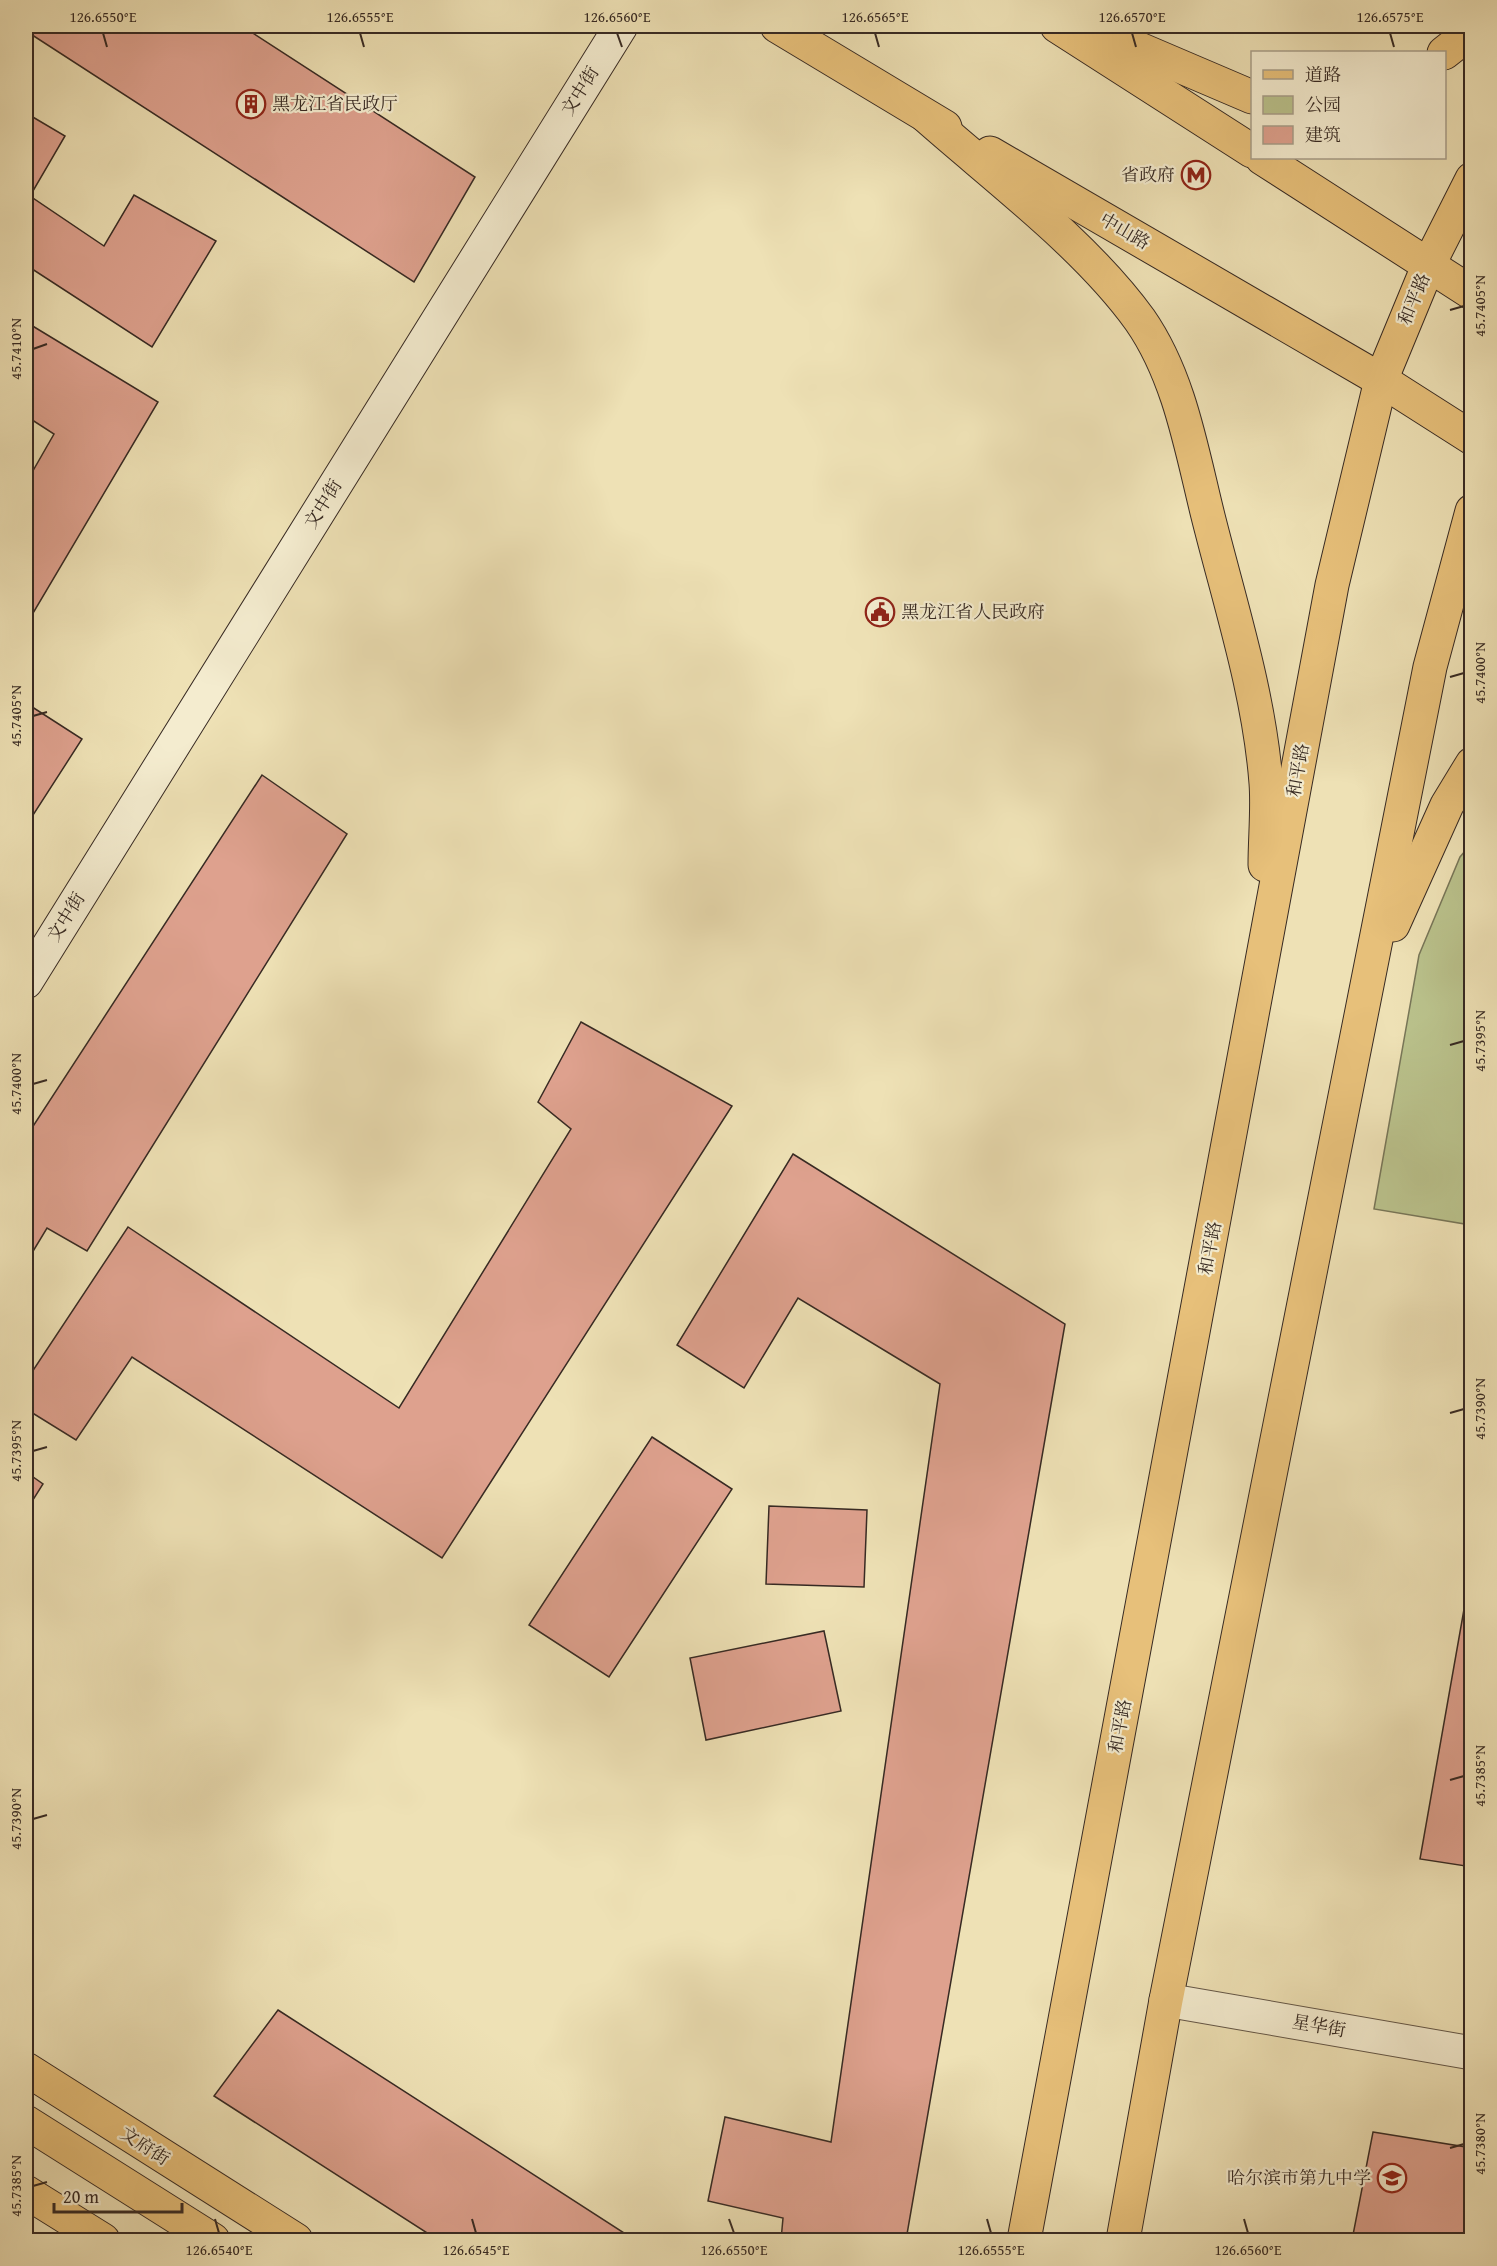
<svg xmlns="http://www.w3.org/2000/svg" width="1497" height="2266" font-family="'Gentium Book Plus','Noto Serif SC',serif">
<rect width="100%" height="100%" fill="#eee1b5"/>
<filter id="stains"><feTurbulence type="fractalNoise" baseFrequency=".00333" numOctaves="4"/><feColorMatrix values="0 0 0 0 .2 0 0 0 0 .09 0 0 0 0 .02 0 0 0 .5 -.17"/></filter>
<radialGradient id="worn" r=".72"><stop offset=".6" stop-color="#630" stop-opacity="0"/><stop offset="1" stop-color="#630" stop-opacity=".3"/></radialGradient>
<polygon fill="#bac28c" stroke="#787658" stroke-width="1.5" points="1471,844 1471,1225 1374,1209 1419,955 1460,857"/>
<g fill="#dea18e" stroke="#372a23" stroke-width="1.5">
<polygon points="26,26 242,26 475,177 414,282 26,31"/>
<polygon points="26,113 65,136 30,196 104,246 134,195 216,241 152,347 26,265"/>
<polygon points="26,322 158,402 26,625 26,483 54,434 26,416"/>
<polygon points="26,703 82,739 26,826"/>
<polygon points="262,775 347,834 87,1251 47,1228 26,1263 26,1137"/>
<polygon points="581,1022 732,1106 442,1558 132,1357 76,1440 26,1409 26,1381 128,1227 399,1408 571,1129 538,1102"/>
<polygon points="793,1154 1065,1324 906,2240 781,2240 783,2218 708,2201 725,2117 831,2142 940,1384 798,1298 744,1388 677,1345"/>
<polygon points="652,1437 732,1489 609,1677 529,1625"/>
<polygon points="26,1472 43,1484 26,1511"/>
<polygon points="769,1506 867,1510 864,1587 766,1584"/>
<polygon points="1472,1564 1472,1867 1420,1859"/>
<polygon points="824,1631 841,1711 706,1740 690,1658"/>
<polygon points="278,2010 635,2240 438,2240 214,2096"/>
<polygon points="1373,2132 1472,2148 1472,2240 1352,2240"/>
</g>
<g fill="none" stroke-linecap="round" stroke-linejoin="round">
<g stroke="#655848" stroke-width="35">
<polyline id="street" points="1166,2000 1472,2053"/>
</g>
<g stroke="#372a23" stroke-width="35">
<polyline id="secondary" points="26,982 621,26"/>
</g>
<g stroke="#372a23" stroke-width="35">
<g id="primary">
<polyline points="777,26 945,127"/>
<polyline points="1057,26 1252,151"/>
<polyline points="1088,27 1252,97"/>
<polyline points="1444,53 1472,31"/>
<path d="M927,117c69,61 159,128 213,203 39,56 51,127 67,192 22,89 52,179 59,271 2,26 -1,55 -1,82"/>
<polyline points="990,153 1381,380 1472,438"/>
<polyline points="1262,158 1472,293"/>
<polyline points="1393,925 1447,805 1472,764"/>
<polyline points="26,2069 296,2240"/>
<polyline points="26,2122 213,2240"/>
<polyline points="26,2192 103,2240"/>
<polyline points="1024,2240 1332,585 1381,380 1429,264 1472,179"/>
<polyline points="1123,2240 1166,2000 1430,667 1472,511"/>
</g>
</g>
<use href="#street" stroke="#f4eccf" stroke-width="33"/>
<use href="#secondary" stroke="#f4eccf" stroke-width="33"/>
<use href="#primary" stroke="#e7c07a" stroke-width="33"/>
</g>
<path fill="none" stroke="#372a23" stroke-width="2" d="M103,33l4,14M360,33l4,14M617,33l5,14M875,33l4,14M1132,33l4,14M1390,33l4,14M1450,310l14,-4M33,349l14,-5M1450,677l14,-4M33,716l14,-4M1450,1045l14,-4M33,1084l14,-4M1450,1413l14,-4M33,1451l14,-4M1450,1780l14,-4M33,1819l14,-4M1450,2148l14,-4M33,2186l14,-4M215,2219l4,14M472,2219l4,14M729,2219l5,14M987,2219l4,14M1244,2219l4,14"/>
<defs>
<g id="building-ring" transform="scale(1.5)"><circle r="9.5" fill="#f4eccf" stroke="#8f2418" stroke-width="1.5"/><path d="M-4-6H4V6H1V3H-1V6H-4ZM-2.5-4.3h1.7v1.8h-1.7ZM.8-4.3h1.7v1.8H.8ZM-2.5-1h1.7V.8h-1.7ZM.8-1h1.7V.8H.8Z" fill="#8f2418"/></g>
<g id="metro-ring" transform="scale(1.5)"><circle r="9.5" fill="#f4eccf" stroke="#8f2418" stroke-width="1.5"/><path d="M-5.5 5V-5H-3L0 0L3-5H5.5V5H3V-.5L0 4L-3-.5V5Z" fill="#8f2418"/></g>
<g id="civic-ring" transform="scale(1.5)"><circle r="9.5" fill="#f4eccf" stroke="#8f2418" stroke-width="1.5"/><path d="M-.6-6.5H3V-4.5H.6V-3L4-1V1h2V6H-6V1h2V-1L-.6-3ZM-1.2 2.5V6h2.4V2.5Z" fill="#8f2418"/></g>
<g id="school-ring" transform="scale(1.5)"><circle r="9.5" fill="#f4eccf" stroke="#8f2418" stroke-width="1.5"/><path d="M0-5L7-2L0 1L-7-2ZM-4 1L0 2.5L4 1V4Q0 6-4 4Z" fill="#8f2418"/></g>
</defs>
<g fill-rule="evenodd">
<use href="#building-ring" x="251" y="104"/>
<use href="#metro-ring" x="1196" y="175"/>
<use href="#civic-ring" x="880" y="612"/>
<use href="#school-ring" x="1392" y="2178"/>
</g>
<g text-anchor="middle" stroke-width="4.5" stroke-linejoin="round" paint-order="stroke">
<g font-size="18" fill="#372a23" stroke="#f4eccf">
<text transform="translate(580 91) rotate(-58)" y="6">文中街</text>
<text transform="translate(1125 231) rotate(30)" y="6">中山路</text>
<text transform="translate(1414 299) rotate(-67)" y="6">和平路</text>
<text transform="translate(323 504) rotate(-58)" y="6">文中街</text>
<text transform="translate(1298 770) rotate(-80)" y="6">和平路</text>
<text transform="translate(66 917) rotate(-58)" y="6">文中街</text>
<text transform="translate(1210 1248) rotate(-79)" y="6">和平路</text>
<text transform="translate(1120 1726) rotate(-79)" y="6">和平路</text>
<text transform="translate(1319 2026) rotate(10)" y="6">星华街</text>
<text transform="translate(145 2146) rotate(33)" y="6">文府街</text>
</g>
<g font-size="18" fill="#372a23" stroke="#f4eccf" text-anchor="start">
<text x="272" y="110">黑龙江省民政厅</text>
<text x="1175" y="181" text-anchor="end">省政府</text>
<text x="901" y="618">黑龙江省人民政府</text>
<text x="1371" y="2184" text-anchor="end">哈尔滨市第九中学</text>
</g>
</g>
<rect width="1497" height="2266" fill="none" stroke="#eee1b5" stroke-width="66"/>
<rect x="1251" y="51" width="195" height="108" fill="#f4eccf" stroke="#a89e8a" stroke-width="1.5"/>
<rect x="1263" y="70" width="30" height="9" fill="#e7c07a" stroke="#a89e8a" stroke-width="1.5"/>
<text x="1305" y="81" font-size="18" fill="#372a23">道路</text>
<rect x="1263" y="96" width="30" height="18" fill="#bac28c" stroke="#a89e8a" stroke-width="1.5"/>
<text x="1305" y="111" font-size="18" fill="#372a23">公园</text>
<rect x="1263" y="126" width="30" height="18" fill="#dea18e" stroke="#a89e8a" stroke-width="1.5"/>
<text x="1305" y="141" font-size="18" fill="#372a23">建筑</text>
<path d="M54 2203v9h128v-9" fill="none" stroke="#372a23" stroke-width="3"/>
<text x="63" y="2203" font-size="18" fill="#372a23" stroke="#f4eccf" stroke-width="4.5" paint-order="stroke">20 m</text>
<rect x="33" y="33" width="1431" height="2200" fill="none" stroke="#372a23" stroke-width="2"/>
<g font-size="15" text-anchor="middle" fill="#372a23">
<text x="103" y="22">126.6550°E</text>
<text x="360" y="22">126.6555°E</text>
<text x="617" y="22">126.6560°E</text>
<text x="875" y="22">126.6565°E</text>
<text x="1132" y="22">126.6570°E</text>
<text x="1390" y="22">126.6575°E</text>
<text transform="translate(1480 306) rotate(-90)" y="5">45.7405°N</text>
<text transform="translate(16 349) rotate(-90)" y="5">45.7410°N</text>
<text transform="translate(1480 673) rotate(-90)" y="5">45.7400°N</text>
<text transform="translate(16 716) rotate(-90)" y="5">45.7405°N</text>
<text transform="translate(1480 1041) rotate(-90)" y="5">45.7395°N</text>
<text transform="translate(16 1084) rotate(-90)" y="5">45.7400°N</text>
<text transform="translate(1480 1409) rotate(-90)" y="5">45.7390°N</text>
<text transform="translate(16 1451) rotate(-90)" y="5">45.7395°N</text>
<text transform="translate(1480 1776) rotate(-90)" y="5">45.7385°N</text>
<text transform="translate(16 1819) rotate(-90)" y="5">45.7390°N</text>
<text transform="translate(1480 2144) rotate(-90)" y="5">45.7380°N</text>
<text transform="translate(16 2186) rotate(-90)" y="5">45.7385°N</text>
<text x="219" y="2255">126.6540°E</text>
<text x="476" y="2255">126.6545°E</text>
<text x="734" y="2255">126.6550°E</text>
<text x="991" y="2255">126.6555°E</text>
<text x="1248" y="2255">126.6560°E</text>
</g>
<rect width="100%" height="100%" filter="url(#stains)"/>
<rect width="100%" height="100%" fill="url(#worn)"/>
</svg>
